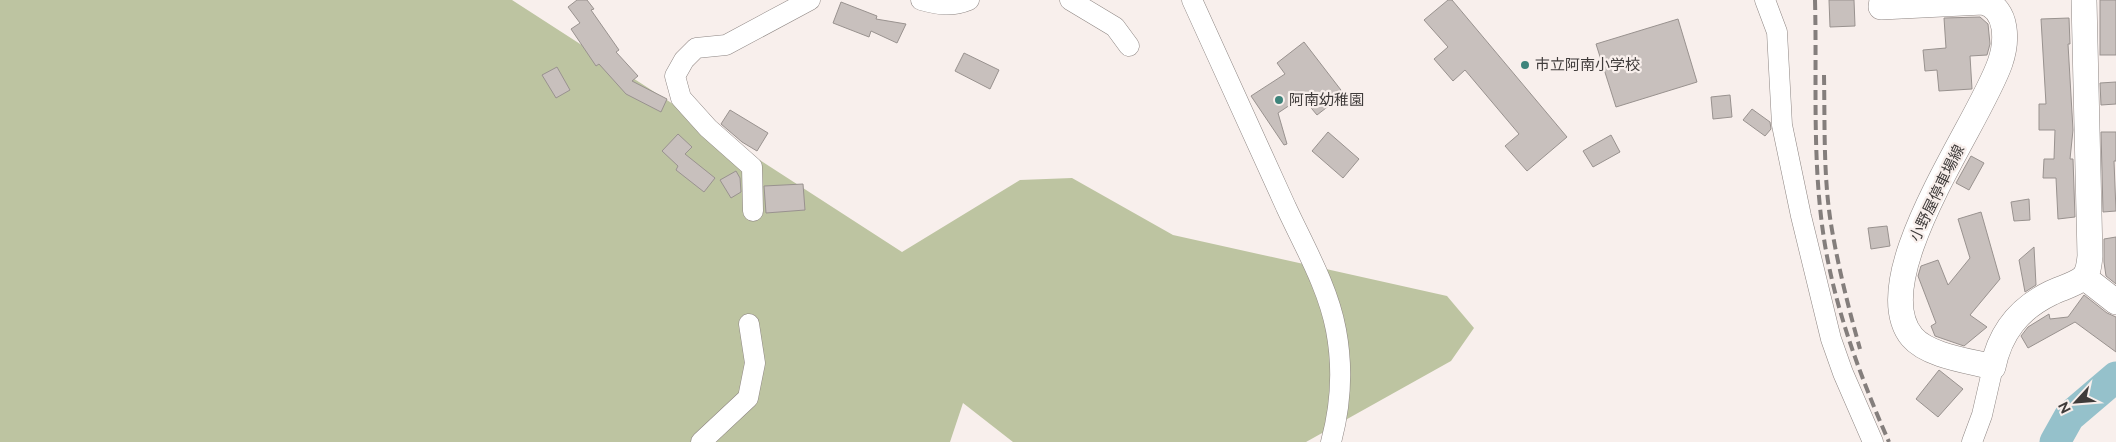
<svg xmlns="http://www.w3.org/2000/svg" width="2116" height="442" font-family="Raleway,'Noto Sans JP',sans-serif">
<rect width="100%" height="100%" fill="#f8efec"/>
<polygon fill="#bdc4a1" points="0,0 512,0 902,252 1020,180 1072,178 1173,235 1447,296 1474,328 1451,361 1306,442 1013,442 963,403 950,442 0,442"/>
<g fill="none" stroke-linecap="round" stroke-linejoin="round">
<polyline stroke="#95c1cb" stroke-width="31" points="2055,442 2069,417 2116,377"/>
</g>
<g fill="#c8c0bd" stroke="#99928f">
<polygon points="577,0 587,0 594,9 591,10 619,50 616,52 638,76 632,81 667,99 661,112 626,94 599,64 596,66 571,29 580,23 568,7"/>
<polygon points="1448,0 1452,0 1567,137 1527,171 1505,146 1519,134 1465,70 1453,81 1434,59 1448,47 1424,20"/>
<polygon points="1829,0 1854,0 1855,26 1830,27"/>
<rect x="2100" y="0" width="16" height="55"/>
<polygon points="841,2 877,16 876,19 906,24 897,43 871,31 869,37 833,23"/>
<polygon points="1980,17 1988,24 1990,44 1987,55 1970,56 1972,89 1939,91 1937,70 1925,71 1923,50 1946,48 1944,18"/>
<polygon points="2069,18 2070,44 2068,44 2073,130 2070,159 2073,159 2075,217 2058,219 2056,178 2043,178 2044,159 2054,159 2055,130 2039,130 2039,104 2046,104 2041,19"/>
<polygon points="1678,19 1697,82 1616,107 1596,44"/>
<polygon points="1304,42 1344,94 1317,115 1302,97 1278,113 1287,144 1284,145 1251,96 1285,74 1277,63"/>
<polygon points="964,53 999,70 990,89 955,71"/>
<polygon points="557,67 570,90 556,98 542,75"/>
<polygon points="2116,82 2116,104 2101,105 2100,83"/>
<polygon points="1730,95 1732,117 1713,119 1711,97"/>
<polygon points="1752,109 1770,122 1771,129 1765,136 1743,120"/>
<polygon points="730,110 768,133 757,151 742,142 721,124"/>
<polygon points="1328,132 1359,159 1343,178 1312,151"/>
<polygon points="2101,132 2116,132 2116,161 2114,161 2116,211 2103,212"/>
<polygon points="678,134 692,147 685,154 715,178 704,192 676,170 678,166 662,151"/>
<polygon points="1611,135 1620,152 1593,167 1583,151"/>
<polygon points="1971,156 1984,163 1969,190 1956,183"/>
<polygon points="736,171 740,178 741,192 731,198 720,180"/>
<polygon points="803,184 805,210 766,213 764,186"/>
<polygon points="2029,199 2030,220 2014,221 2011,202"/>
<polygon points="1981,212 2000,279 1970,315 1987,327 1964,346 1935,336 1931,326 1936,323 1918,276 1921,266 1938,260 1948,285 1970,258 1958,219"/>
<polygon points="1887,226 1890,246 1871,249 1868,228"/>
<polygon points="2116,237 2116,284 2106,276 2104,262 2104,239"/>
<polygon points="2034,247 2036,285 2025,292 2019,260"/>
<polygon points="2084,295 2107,313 2116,317 2116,352 2075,322 2028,348 2021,336 2028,327 2049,314 2050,319 2068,317"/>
<polygon points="1939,370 1963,389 1938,417 1916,399"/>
</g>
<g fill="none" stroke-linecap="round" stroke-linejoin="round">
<g stroke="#8d8582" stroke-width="21">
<g id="minor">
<path d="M921,0c18,5 31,7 48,0"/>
<polyline points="1070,0 1115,27 1129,46"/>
<path d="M1192,0c32,69 63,138 94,207 18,39 42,80 50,123 7,37 5,75 -5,112"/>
<polyline points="1765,0 1777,32 1782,125 1801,216 1831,339 1843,373 1873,442"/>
<polyline points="753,211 752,167 708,128 681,98 675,76 684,60 696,48 726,45 810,0"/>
<polyline points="701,442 748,398 755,363 749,324"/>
<polyline points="1972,442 1982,415 1993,367"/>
</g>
</g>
<g stroke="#8d8582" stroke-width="26">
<g id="major">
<path d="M1882,0l-1,7 102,-5c26,6 24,41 17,61 -21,61 -136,216 -88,274 16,19 58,24 81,30 7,-34 25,-58 58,-74 10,-5 23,-8 32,-15 6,-6 6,-14 7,-22l-6,-256"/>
<polyline points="2084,277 2116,302"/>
</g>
</g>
<use href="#minor" stroke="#fff" stroke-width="20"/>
<use href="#major" stroke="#fff" stroke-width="25"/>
<g stroke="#847e7c" stroke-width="4" stroke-dasharray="10 5" stroke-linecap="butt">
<path d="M1815,0c2,77 -3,155 8,232 10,72 37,144 66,210"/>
<path d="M1824,75c1,52 -1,104 8,155 7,40 17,80 28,119"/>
</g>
</g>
<g fill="#3e847b" stroke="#f8efec" stroke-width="2">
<circle cx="1525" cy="65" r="5"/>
<circle cx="1279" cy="100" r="5"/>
</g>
<g text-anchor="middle" stroke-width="4.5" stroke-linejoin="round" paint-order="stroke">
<g font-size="15" fill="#3f3b3a" stroke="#f8efec" text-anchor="start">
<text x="1535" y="70">市立阿南小学校</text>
<text x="1289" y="105">阿南幼稚園</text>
</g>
<g font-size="15" fill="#3f3b3a" stroke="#f8efec">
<text transform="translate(1937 193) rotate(-64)" y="5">小野屋停車場線</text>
</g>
</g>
<g transform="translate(2076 402) rotate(244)" stroke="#f8efec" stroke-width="4" paint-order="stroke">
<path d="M0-4L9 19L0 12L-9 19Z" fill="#3f3b3a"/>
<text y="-8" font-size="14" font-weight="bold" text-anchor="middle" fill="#3f3b3a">N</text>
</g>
</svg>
